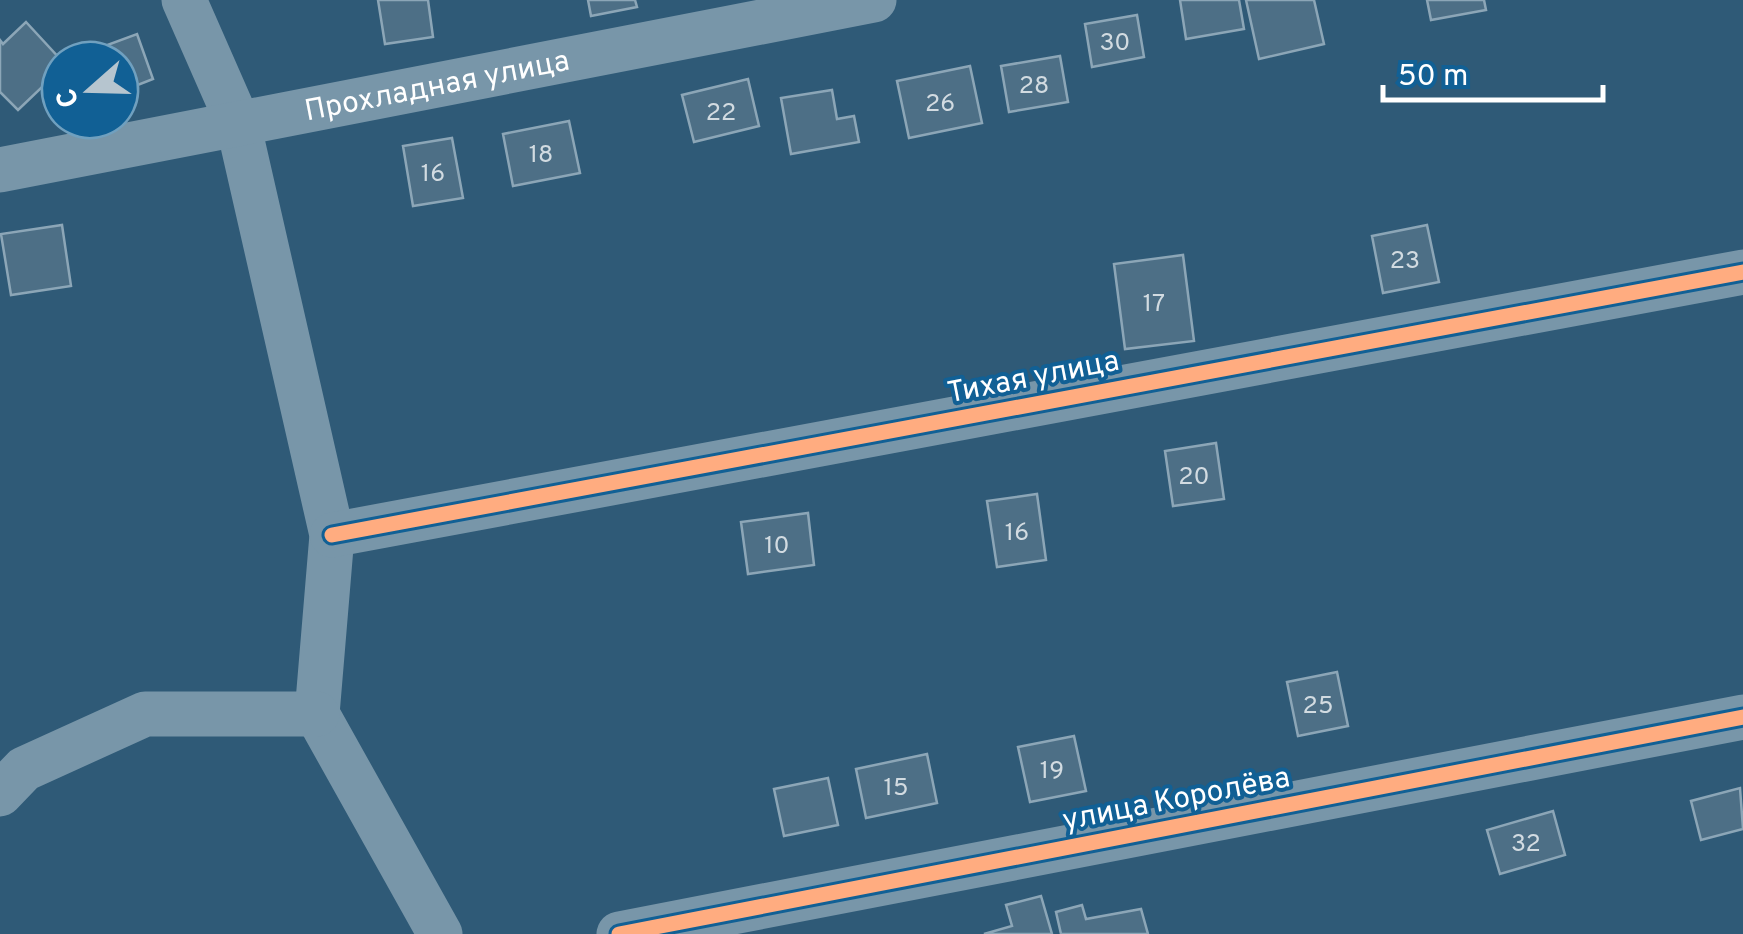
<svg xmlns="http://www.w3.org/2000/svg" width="1743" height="934" font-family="Overpass,sans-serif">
<rect width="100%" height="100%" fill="#2f5a77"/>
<g fill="#4d6f86" stroke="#8ca6b7" stroke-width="2.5">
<polygon points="378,0 428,0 433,37 385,44"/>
<polygon points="588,0 635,0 637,7 591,16"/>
<polygon points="1180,0 1239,0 1244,29 1186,39"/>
<polygon points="1246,0 1314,0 1324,44 1259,59"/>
<polygon points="1427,0 1484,0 1486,10 1431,20"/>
<polygon points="1137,15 1144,57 1092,67 1085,24"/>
<polygon points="26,22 61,60 60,70 18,110 0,92 0,40 3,44"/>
<polygon points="137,34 153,79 120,92 120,60 94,60 91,51"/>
<polygon points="1060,56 1068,102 1009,112 1001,66"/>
<polygon points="970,66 982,123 909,138 897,81"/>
<polygon points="748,79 759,126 694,142 682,95"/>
<polygon points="832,90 837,119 854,116 859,142 791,154 781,98"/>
<polygon points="569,121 580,173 513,186 503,134"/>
<polygon points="452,138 463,198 413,206 403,146"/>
<polygon points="62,225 71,286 11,295 1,234"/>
<polygon points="1427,225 1439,282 1383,293 1372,236"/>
<polygon points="1183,255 1194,341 1125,349 1114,264"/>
<polygon points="1216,443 1224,499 1173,506 1165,451"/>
<polygon points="1037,494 1046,560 997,567 987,501"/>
<polygon points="808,513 814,565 748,574 741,522"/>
<polygon points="1337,672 1348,726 1298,736 1287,682"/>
<polygon points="1074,736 1086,791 1030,802 1018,747"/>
<polygon points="927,754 937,803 866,818 856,769"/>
<polygon points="828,778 838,825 784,836 774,789"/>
<polygon points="1740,788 1743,829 1701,840 1691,801"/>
<polygon points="1553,811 1565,855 1500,874 1487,830"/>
<polygon points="1041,896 1052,934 984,934 1012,926 1006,905"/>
<polygon points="1082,905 1086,919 1141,909 1148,934 1061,934 1056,912"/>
</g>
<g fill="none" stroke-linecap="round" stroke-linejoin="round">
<g stroke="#7896a9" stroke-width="45">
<polyline points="184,0 238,123 332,535 317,714 440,934"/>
<path id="s1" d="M0,170l874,-170"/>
<polyline points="332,535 1743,272"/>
<polyline points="0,794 24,769 145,714 317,714"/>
<polyline points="619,934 1743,717"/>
</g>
<g stroke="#116095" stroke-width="21">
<g id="cycleway">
<polyline points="332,535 1743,272"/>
<polyline points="619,934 1743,717"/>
</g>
</g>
<use href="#cycleway" stroke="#ffac80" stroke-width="15"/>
</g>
<g text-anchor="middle" stroke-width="8" stroke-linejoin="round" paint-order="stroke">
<g font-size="25" fill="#d2dbe1">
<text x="1115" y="50">30</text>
<text x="1034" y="93">28</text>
<text x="940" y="111">26</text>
<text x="721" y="120">22</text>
<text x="541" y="162">18</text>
<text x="433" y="181">16</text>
<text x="1405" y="268">23</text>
<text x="1154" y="311">17</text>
<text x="1194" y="484">20</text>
<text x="1017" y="540">16</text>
<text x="777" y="553">10</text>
<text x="1318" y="713">25</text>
<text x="1052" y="778">19</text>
<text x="896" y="795">15</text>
<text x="1526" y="851">32</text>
</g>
<g font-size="30" fill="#fff" stroke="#116095">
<text dy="10" stroke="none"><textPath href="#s1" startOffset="445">Прохладная улица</textPath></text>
<text transform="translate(1033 376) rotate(-11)" y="10">Тихая улица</text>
<text transform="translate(1176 798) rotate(-11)" y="10">улица Королёва</text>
</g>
</g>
<g transform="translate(90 90) rotate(250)"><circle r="48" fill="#116095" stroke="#70a0bf" stroke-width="2.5"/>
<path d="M0-8L18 38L0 25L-18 38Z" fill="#b6c5cf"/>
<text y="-15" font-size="28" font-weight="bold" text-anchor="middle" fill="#ffffff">С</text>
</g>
<path d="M1383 85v15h220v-15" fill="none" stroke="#ffffff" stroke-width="5"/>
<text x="1398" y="85" font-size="30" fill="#ffffff" stroke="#116095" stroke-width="8" paint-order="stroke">50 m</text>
</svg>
